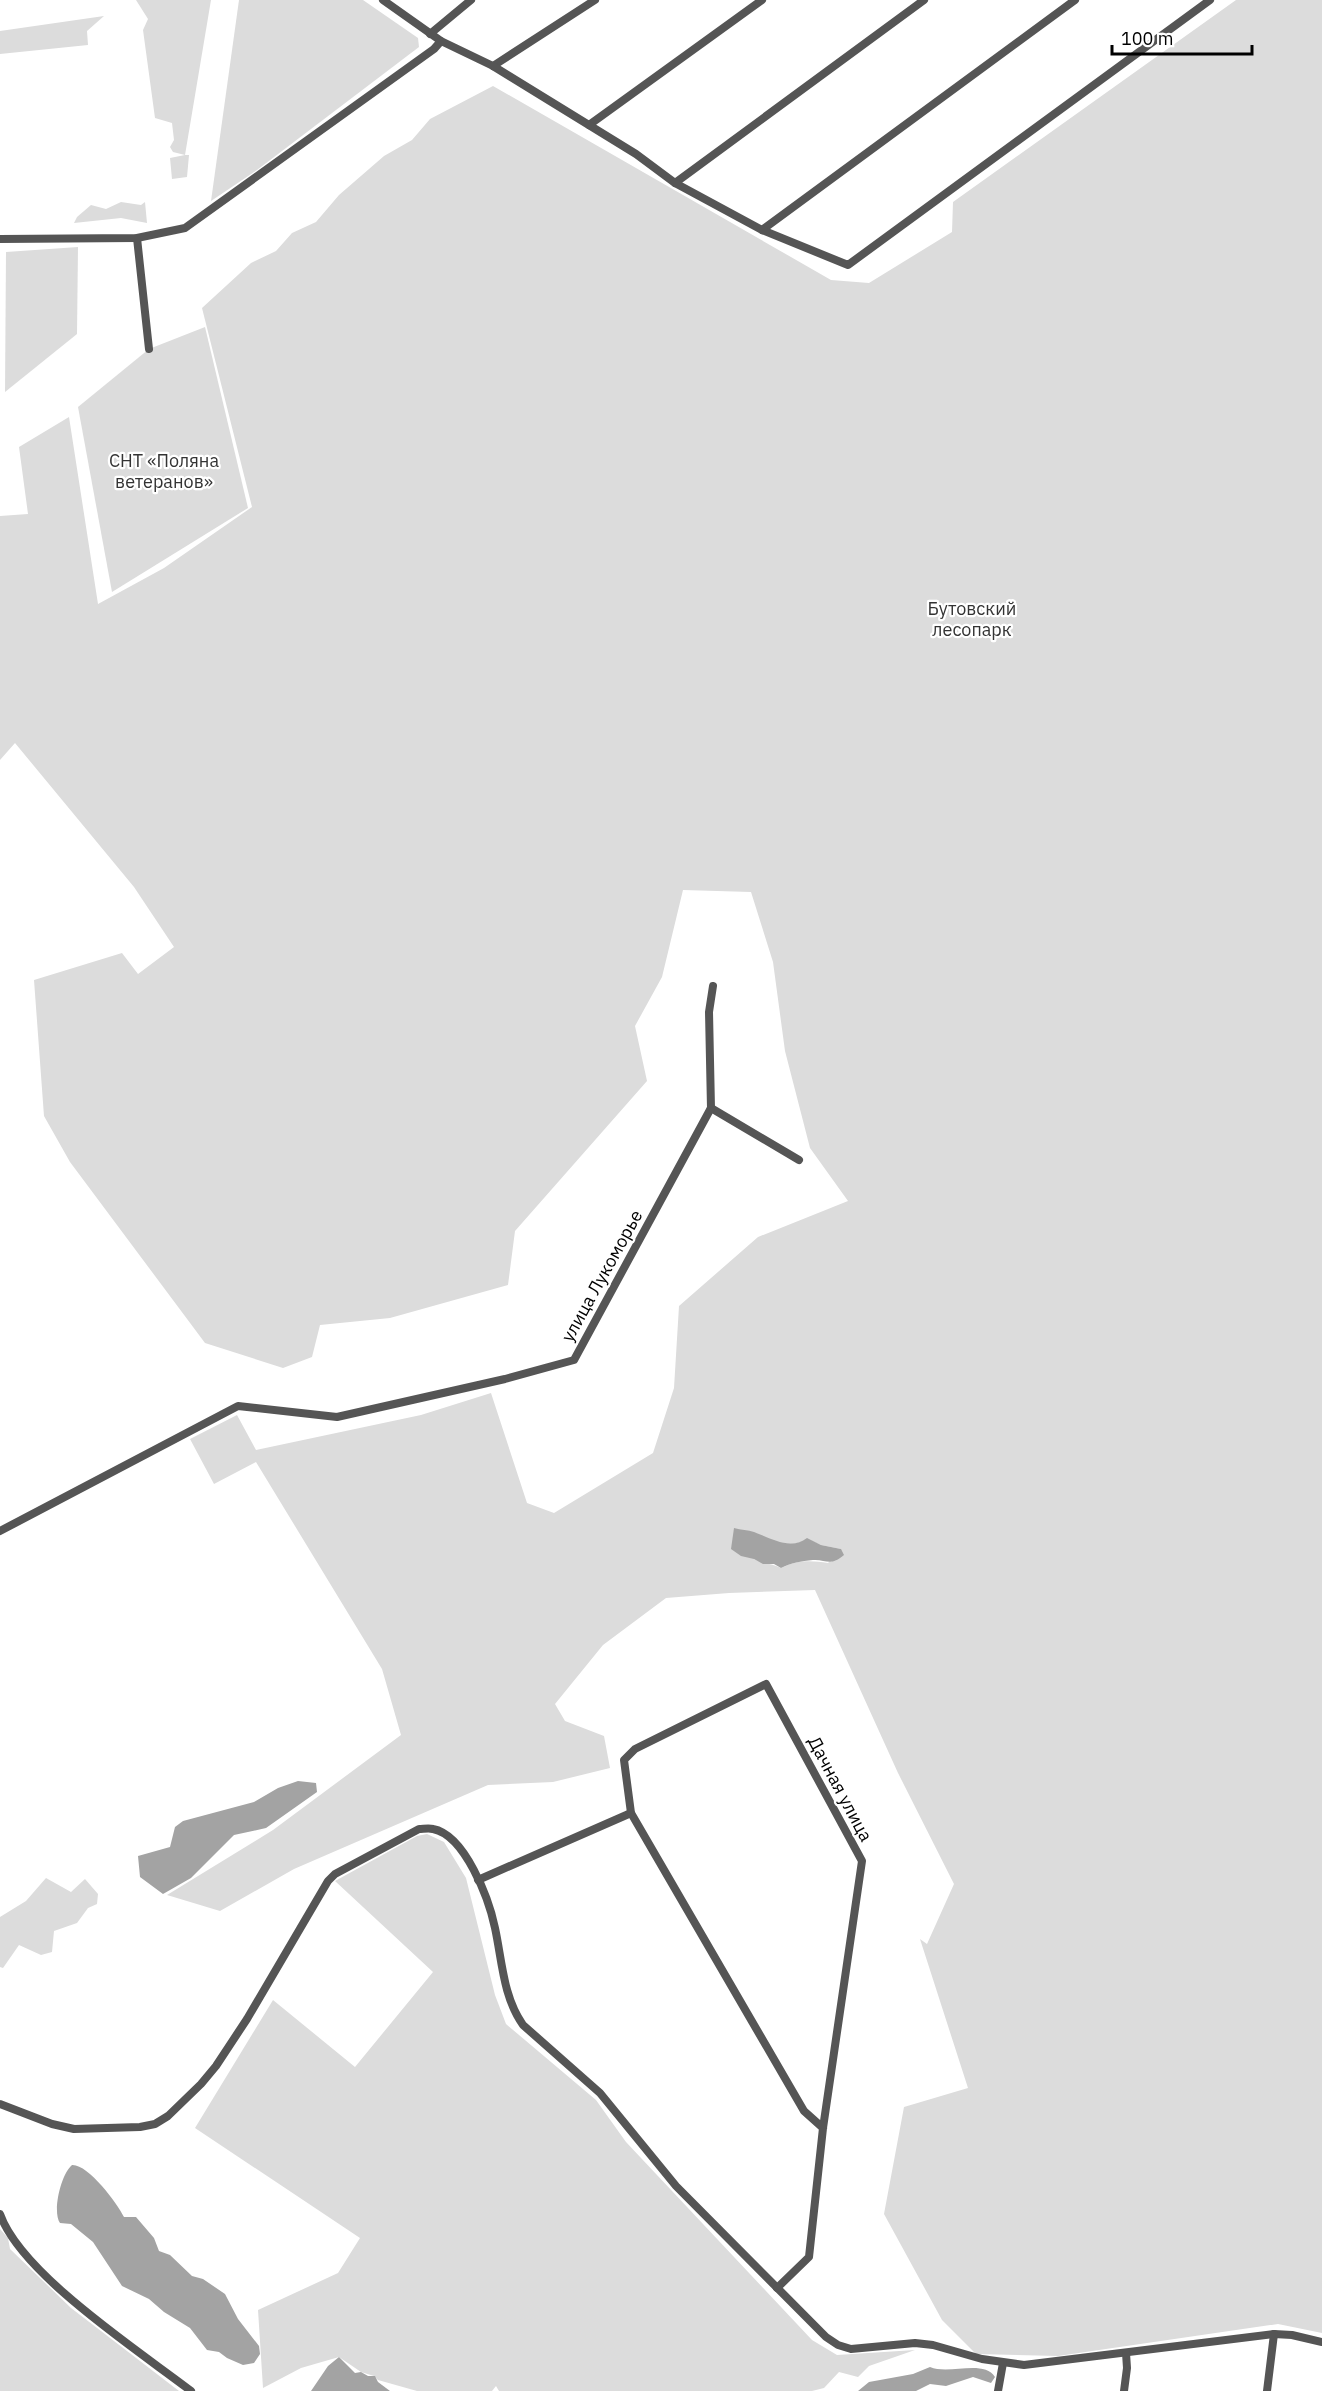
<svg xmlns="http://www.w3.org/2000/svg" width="1322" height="2391" font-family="'IBM Plex Sans',sans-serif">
<rect width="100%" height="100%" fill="#fff"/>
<g fill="#dcdcdc" fill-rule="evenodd">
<polygon points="136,0 211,0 185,155 173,152 170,147 174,140 172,123 155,118 143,30 148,19"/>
<polygon points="239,0 363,0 418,38 419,47 257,170 211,201"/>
<path d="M1236,0h86v2333l-44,-9 -220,32 -82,-2 -34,-34 -58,-106 20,-107 64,-19 -48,-149 7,5 27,-60 -56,-111 -83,-183 -86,3 -63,5 -63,47 -48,59 10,17 39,15 6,32 -57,14 -65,3 -194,84 -74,42 -53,-16 106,-65 128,-95 -19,-66 -126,-207 -42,22 -24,-45 47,-24 19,35 165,-35 70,-22 36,110 27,10 99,-60 21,-65 5,-82 79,-69 90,-36 -38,-53 -25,-97 -12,-89 -22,-70 -68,-2 -21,87 -27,49 12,55 -132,150 -7,54 -118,33 -70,7 -8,32 -29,11 -78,-25 -135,-181 -26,-46 -10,-136 88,-27 16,21 36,-27 -40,-60 -119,-144 -15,17v-244l28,-2 -9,-67 50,-30 29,187 66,-36 88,-61 -50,-199 49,-45 25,-12 16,-18 24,-11 23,-27 45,-39 28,-16 18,-21 63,-33 338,194 38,3 83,-51 1,-30zM756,1533c13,8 38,16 51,6l14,6 20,4 -13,14c-17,-3 -32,-3 -47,5 -9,-5 -18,-4 -27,-9z"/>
<polygon points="104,16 87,31 88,45 0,54 0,31"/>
<polygon points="185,155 189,155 187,177 172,179 170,158"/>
<polygon points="121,202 141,205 145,202 147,223 121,218 74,223 77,217 91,205 106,209"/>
<polygon points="78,247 77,334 5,392 6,252"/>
<polygon points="205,327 248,508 112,592 78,407 149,349"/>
<polygon points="427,1834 444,1842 466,1878 495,1995 506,2024 596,2100 626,2142 812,2340 837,2355 915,2350 869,2366 858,2377 839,2372 824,2388 812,2391 499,2391 496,2386 492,2391 417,2391 378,2380 374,2376 361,2372 339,2357 301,2368 263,2388 258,2310 338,2273 360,2238 195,2128 273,2000 355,2067 433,1972 335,1881 417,1836"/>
<polygon points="46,1878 71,1892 85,1879 98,1894 97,1904 88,1908 77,1923 54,1931 52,1952 41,1955 19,1945 3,1968 0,1967 0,1917 26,1901"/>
<polygon points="0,2229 8,2238 10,2249 71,2308 179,2391 0,2391"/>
</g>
<g fill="#a3a3a3">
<path d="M734,1528c7,2 14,2 20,4 16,6 37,19 53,6l14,7 20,4 3,6c-14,12 -18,4 -31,5 -12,1 -22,3 -32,8l-7,-4h-11l-9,-5 -13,-3 -10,-7z"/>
<polygon points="298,1781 316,1783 317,1792 266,1828 234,1835 191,1878 163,1894 140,1877 138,1856 170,1847 175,1827 183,1821 254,1802 278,1788"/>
<path d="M72,2165c16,-1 45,38 52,52h12l18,21 5,13 11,4 22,21 11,3 22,15 13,25 21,27 1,8 -6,9 -11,2 -16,-7 -8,-6 -12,-2 -17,-22 -26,-16 -15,-13 -27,-13 -29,-44 -22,-18 -11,-1c-8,-11 1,-49 12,-58z"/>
<polygon points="339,2357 355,2373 361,2372 368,2376 375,2376 378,2382 390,2391 311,2391 328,2366"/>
<path d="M930,2367c19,8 54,-8 65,10l-4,6 -18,-6 -27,9 -16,-2 -14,7h-58l11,-9 44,-8z"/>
</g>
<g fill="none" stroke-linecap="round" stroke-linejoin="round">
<g stroke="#555" stroke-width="8">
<polyline points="383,0 441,41"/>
<polyline points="430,34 471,0"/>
<polyline points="493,66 595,0"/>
<polyline points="589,125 762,0"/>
<polyline points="675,183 924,0"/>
<polyline points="762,230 1075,0"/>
<polyline points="137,238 149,349"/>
<polyline points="0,239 137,238 185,228 434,49 441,41 493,66 636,154 675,183 762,230 848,265 1210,0"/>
<polyline points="711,1108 799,1160"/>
<polyline points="0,1531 238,1406 337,1417 505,1379 574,1360 711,1108 709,1012 713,986"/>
<polyline points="478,1880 631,1813"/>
<path d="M0,2104l52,20 22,5 66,-2 15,-3 13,-8 33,-32 15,-18 31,-47 81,-138 7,-7 84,-45c4,0 10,-1 14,0 32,6 56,70 62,99 7,32 8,69 28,97l77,68 76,93 150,151 12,8 13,4 64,-6 18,2 49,14 42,6 250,-31 18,1 30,7"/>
<path d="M0,2214c21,60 139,137 191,177"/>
<polyline points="777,2288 809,2257 823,2128 862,1861 766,1684 635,1749 624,1760 631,1813 804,2111 823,2128"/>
<polyline points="998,2391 1003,2363"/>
<polyline points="1124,2391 1127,2368 1126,2353"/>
<polyline points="1267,2391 1274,2334"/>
</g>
</g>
<g text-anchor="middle" stroke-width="4.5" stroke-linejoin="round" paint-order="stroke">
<g font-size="18" fill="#333" stroke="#fff">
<text x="164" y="467">СНТ «Поляна<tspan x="164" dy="21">ветеранов»</tspan></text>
<text x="972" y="615">Бутовский<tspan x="972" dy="21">лесопарк</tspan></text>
</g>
<g font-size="18" fill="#000" stroke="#fff">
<text transform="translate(602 1276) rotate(-61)" y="6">улица Лукоморье</text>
<text transform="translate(840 1789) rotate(62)" y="6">Дачная улица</text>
</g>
</g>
<path d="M1112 45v9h140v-9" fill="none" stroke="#000000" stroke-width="3"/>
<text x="1121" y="45" font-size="18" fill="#000000" stroke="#ffffff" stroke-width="4.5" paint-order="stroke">100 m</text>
</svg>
